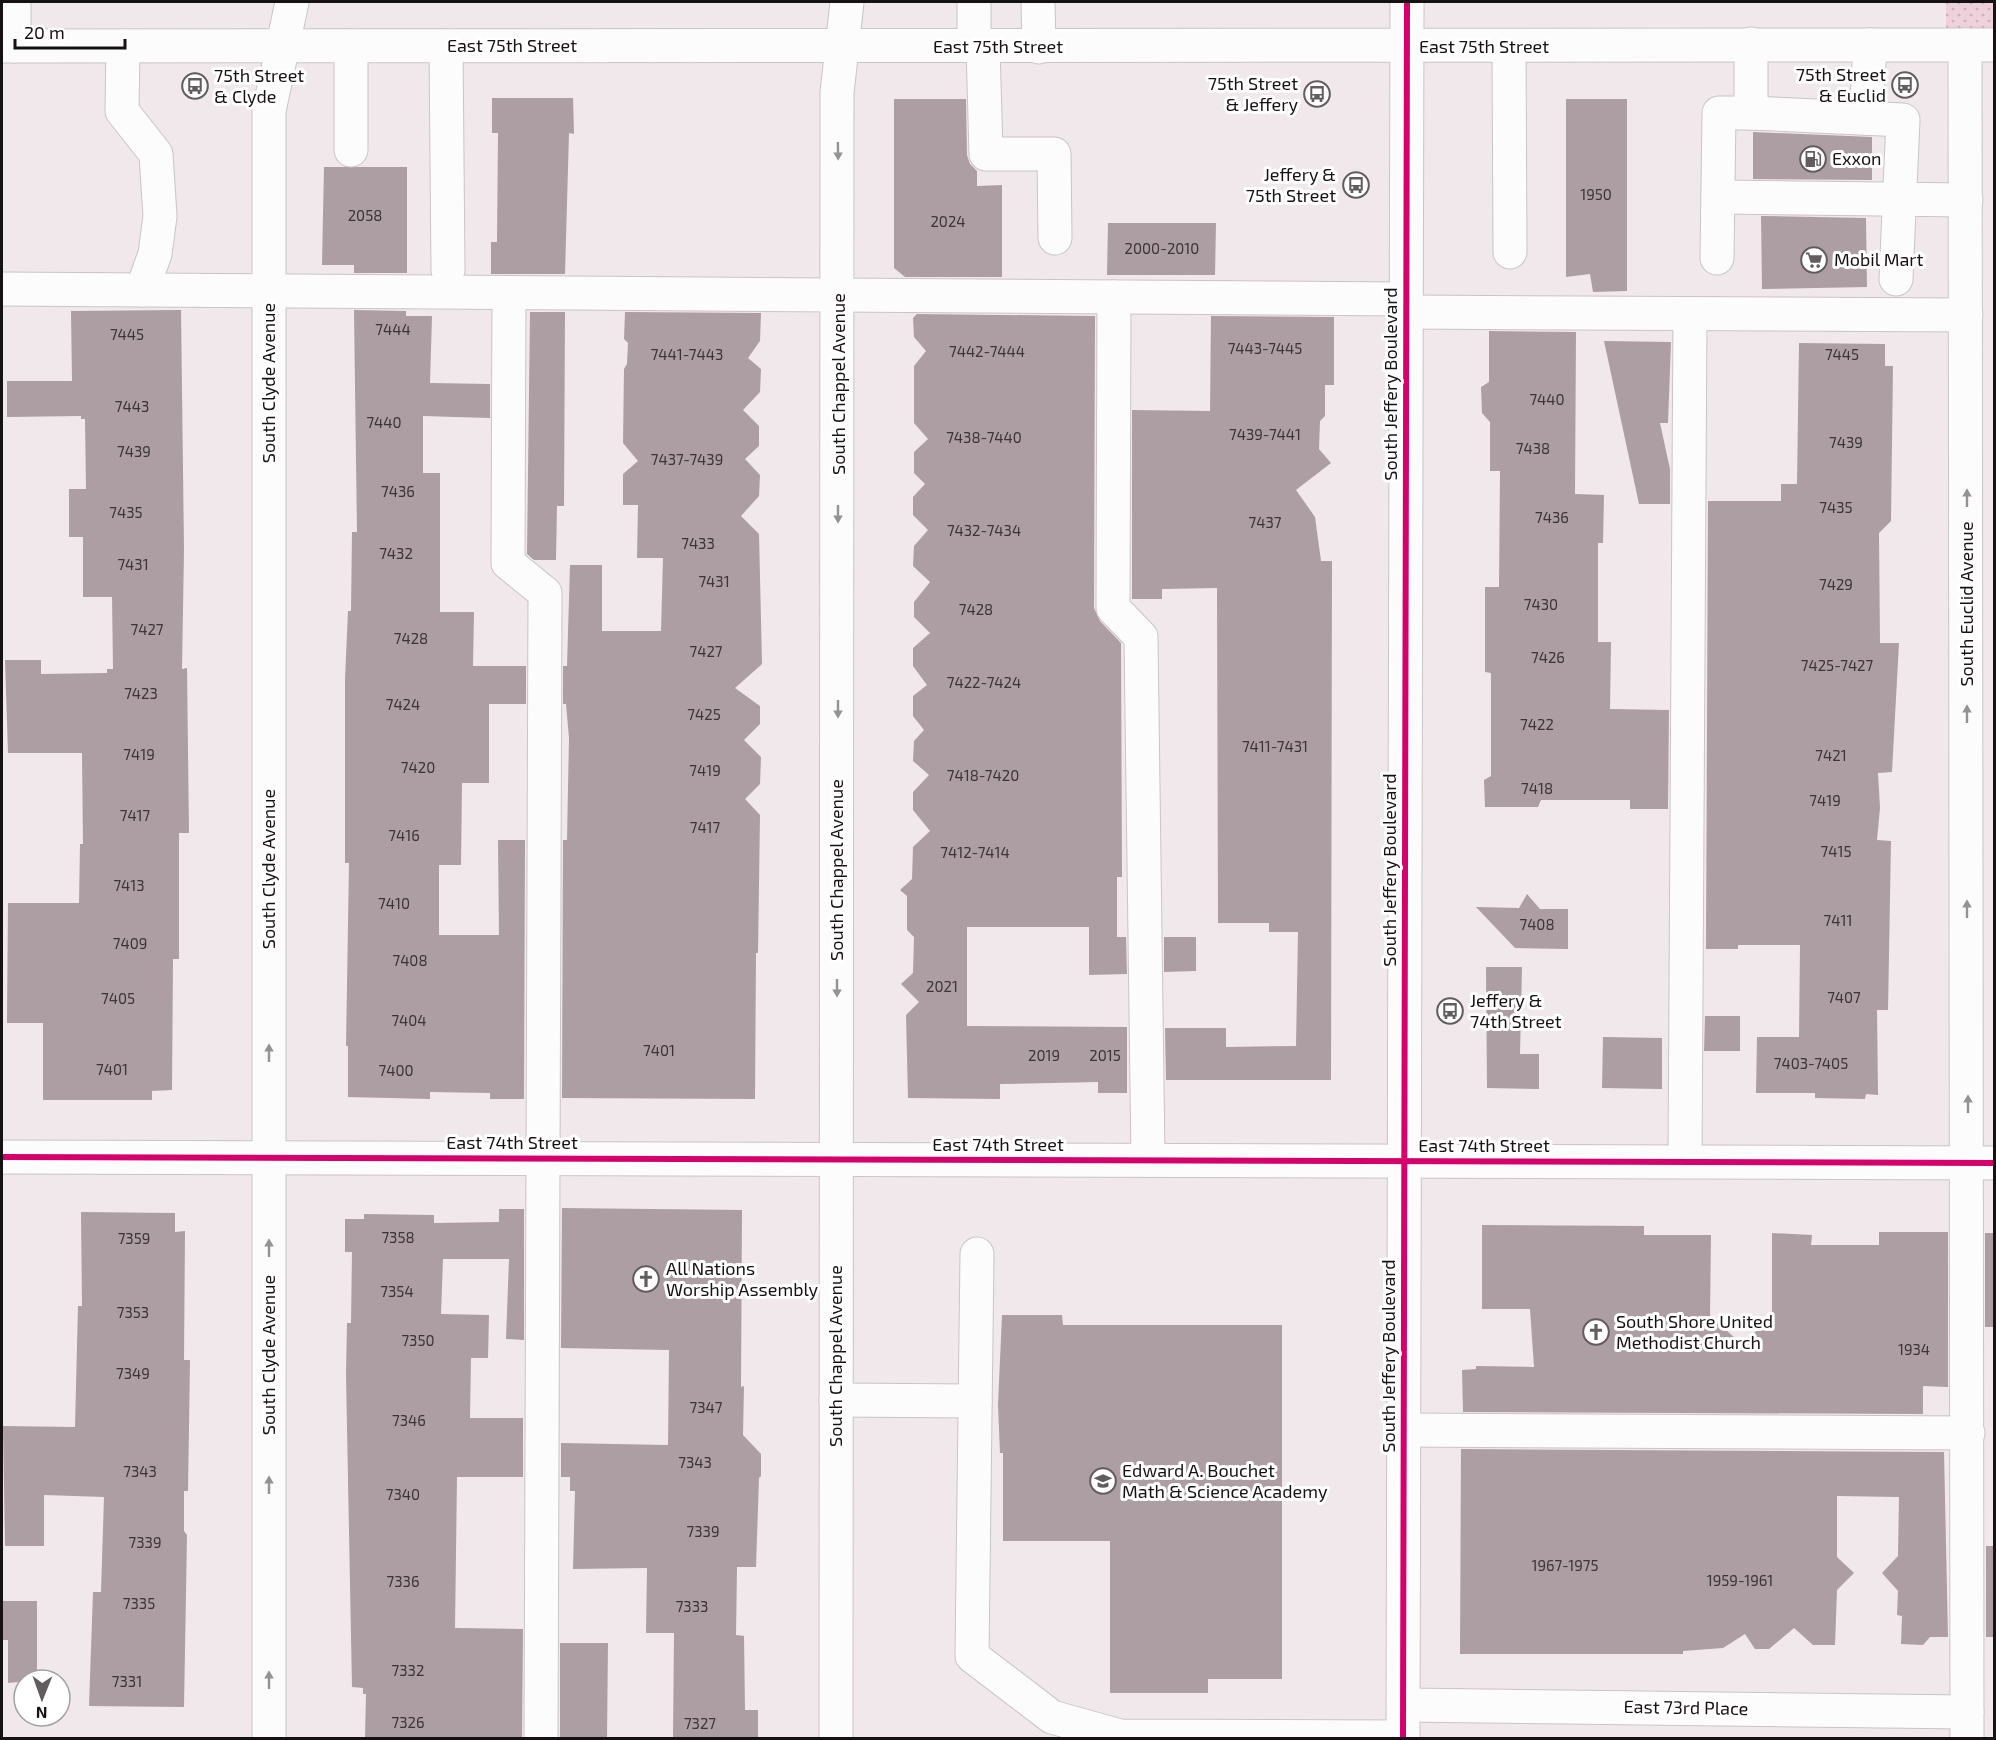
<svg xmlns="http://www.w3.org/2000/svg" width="1996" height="1740" font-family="'Exo 2',sans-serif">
<defs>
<pattern id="park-dots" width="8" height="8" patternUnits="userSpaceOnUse" patternTransform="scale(1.5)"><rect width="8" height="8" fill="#eed1da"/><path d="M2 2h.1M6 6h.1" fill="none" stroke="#cbb2ba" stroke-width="1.8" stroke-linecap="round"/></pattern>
</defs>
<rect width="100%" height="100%" fill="#f0e8ea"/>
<rect fill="url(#park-dots)" x="1946" y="2" width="48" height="28"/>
<g fill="#ac9ea2">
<polygon points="492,98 573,98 574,134 569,133 565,274 491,274 491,242 497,242 498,133 492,133"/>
<polygon points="894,99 966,99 967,155 970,164 977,171 977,186 1002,185 1002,277 905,277 894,268"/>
<polygon points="1566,99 1627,99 1627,291 1593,292 1590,274 1566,277"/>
<polygon points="1753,132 1872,137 1872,180 1753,179"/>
<polygon points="324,167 407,167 407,273 354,273 354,265 322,265"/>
<polygon points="1761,216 1866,218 1867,287 1762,289"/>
<polygon points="1108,223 1216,223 1215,275 1107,275"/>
<polygon points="181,310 184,550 182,669 187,668 189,833 179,833 179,959 173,959 172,1090 152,1091 152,1100 43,1100 43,1023 7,1023 8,903 79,903 80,844 83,844 82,753 8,753 5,660 41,660 41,674 107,673 107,669 113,669 112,597 83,597 83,537 69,537 69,489 86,489 85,419 81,419 81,416 7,417 7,381 72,381 71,311"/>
<polygon points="354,310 406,311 406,316 432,316 430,383 490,384 490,418 423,416 423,473 440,473 440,612 474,612 473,666 526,666 526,704 489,704 489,783 462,783 461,865 439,865 439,935 499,935 498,840 525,840 524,1099 490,1099 490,1093 430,1092 430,1099 348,1097 348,1046 346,1046 349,863 345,863 345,679 348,611 351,611 352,532 357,532"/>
<polygon points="530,312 565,312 564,506 557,506 556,560 534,560 527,554"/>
<polygon points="625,312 761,313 760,341 748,358 761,369 760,392 743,410 759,426 759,446 745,459 760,475 759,496 741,516 759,534 762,664 735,688 760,706 760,724 744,740 761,757 760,784 745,799 760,815 758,953 756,953 755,1099 562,1098 563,840 567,840 569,738 566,704 563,704 563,666 567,666 570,565 602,565 602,631 661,631 663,558 637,558 638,505 623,505 623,474 638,461 623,443 624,369 627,364 628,343 624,339"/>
<polygon points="917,314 1095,316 1094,608 1100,621 1121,643 1122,877 1117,877 1117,937 1126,937 1127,974 1089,975 1089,927 967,927 967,1026 1127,1027 1127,1093 1098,1093 1098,1082 1000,1084 1000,1099 908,1098 906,1015 919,1002 901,984 913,973 914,937 907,930 907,896 900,890 912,879 913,847 930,831 913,810 913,792 929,775 913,761 914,741 924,730 913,716 913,696 927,685 913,666 913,648 930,633 914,617 914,602 930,582 913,566 914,546 928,530 913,515 913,497 925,484 914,473 914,452 928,439 914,423 914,366 926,351 914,337 913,318"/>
<polygon points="1211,316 1334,317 1334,385 1325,385 1325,416 1320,421 1319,449 1331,463 1296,490 1315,517 1321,561 1332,561 1331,1080 1166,1080 1165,1028 1226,1028 1226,1047 1296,1046 1298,932 1269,932 1269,923 1218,923 1217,588 1162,589 1162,599 1132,599 1132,410 1210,411"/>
<polygon points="1489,331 1576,332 1575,494 1604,495 1603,543 1598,543 1598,642 1611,642 1610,709 1669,710 1668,809 1630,809 1630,800 1541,800 1538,807 1485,807 1484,780 1491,776 1491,673 1485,672 1485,587 1499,587 1500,471 1490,471 1490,422 1482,413 1481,387 1489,382"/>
<polygon points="1604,341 1671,342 1668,423 1660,423 1670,469 1670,504 1639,504"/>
<polygon points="1799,343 1885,344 1885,366 1893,366 1891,521 1879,533 1880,643 1899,643 1892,772 1878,773 1880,808 1877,840 1891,841 1888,1010 1877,1010 1878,1095 1866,1094 1865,1099 1815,1098 1815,1093 1756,1093 1757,1037 1799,1037 1800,945 1738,945 1738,949 1706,949 1708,501 1781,501 1781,484 1797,484"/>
<polygon points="1527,894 1540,909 1568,909 1568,949 1515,948 1476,907 1519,908"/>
<polygon points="1164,937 1196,937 1196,971 1164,972"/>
<polygon points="1486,967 1522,967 1520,1054 1539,1054 1539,1089 1487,1088"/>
<polygon points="1705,1016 1740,1016 1740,1051 1704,1051"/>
<polygon points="1603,1037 1662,1038 1662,1089 1602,1088"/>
<polygon points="562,1208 742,1210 741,1387 744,1386 743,1435 761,1454 761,1476 759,1478 756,1567 737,1567 736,1635 744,1636 745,1710 758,1710 758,1738 673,1738 674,1633 646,1633 647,1568 573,1569 575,1491 570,1491 570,1477 561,1477 561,1443 668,1445 669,1350 561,1348"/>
<polygon points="499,1209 524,1209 524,1340 506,1339 509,1259 443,1259 441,1314 489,1315 488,1358 471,1358 470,1418 523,1418 523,1477 457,1477 455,1628 523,1629 522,1738 365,1738 366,1694 363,1694 363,1688 352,1687 346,1375 347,1323 351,1323 352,1252 345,1252 345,1219 364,1219 364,1214 434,1215 434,1223 499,1222"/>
<polygon points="81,1212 175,1213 175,1232 185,1231 184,1360 190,1360 188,1491 184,1491 184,1531 187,1535 184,1707 89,1706 93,1592 101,1592 104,1497 44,1495 44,1546 5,1546 3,1426 75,1427 78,1306 82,1306"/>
<polygon points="1482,1225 1644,1226 1644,1235 1711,1235 1710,1316 1743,1345 1772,1314 1772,1233 1812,1235 1811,1245 1879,1245 1879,1232 1948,1232 1948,1387 1923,1386 1923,1414 1463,1412 1462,1370 1476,1369 1476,1366 1534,1367 1530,1309 1482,1309"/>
<rect x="1985" y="1233" width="10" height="94"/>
<polygon points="1002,1315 1062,1315 1063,1325 1282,1325 1282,1679 1208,1679 1208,1693 1110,1693 1110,1541 1003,1541 1003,1453 1000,1453 998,1405"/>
<polygon points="1461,1449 1944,1452 1948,1637 1930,1637 1923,1645 1901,1644 1902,1616 1897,1615 1898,1591 1882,1573 1898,1556 1899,1497 1837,1496 1837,1557 1854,1573 1837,1590 1835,1645 1813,1645 1794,1628 1769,1649 1755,1649 1745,1634 1723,1648 1683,1651 1683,1654 1460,1654"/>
<rect x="1986" y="1546" width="9" height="91"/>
<polygon points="2,1601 37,1601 37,1680 8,1683 8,1640 2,1640"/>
<polygon points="560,1643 608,1643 607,1738 560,1738"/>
</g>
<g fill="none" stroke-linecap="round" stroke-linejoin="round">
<g stroke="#cac4c6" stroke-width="35">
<g id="minor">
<polyline points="14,2 14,46"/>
<polyline points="1038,2 1039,47"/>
<polyline points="1965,45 1967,1738"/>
<polyline points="123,46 122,111 156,154 160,216 155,254 142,290"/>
<polyline points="351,46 351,150"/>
<polyline points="446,46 448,270"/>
<polyline points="1509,46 1510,252"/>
<polyline points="974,47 974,2"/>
<polyline points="983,47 986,154 1054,154 1055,238"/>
<polyline points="1751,113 1903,120 1896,279"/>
<polyline points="1866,118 1870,45"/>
<polyline points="1718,197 1966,200"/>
<polyline points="1717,258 1719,113 1751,113 1751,44"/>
<polyline points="2,289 1406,299"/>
<polyline points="509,293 508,563 545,593 541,1738"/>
<polyline points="1114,297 1113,608 1141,637 1148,1160"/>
<polyline points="1406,312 1966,315"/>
<polyline points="2,1157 1994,1163"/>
<polyline points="1685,1161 1690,314"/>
<polyline points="977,1254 972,1656 1052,1717 1120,1736 1403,1737"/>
<polyline points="836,1400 975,1401"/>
<polyline points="1404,1430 1968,1433"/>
<polyline points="1404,1705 1967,1712"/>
<polyline points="269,1738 269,111 292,2"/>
<polyline points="836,1738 837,93 847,2"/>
<polyline points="1403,1738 1407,2"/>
</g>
</g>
<g stroke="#cac4c6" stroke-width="35">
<polyline id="major" points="2,46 1994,45"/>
</g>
<use href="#minor" stroke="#fdfcfc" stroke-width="33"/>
<use href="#major" stroke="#fdfcfc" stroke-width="33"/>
<g stroke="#fff" stroke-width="10">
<g id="cycleway">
<polyline points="2,1157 1994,1163"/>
<polyline points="1403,1738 1407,2"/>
</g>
</g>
<use href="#cycleway" stroke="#d6006c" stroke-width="6"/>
</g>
<defs><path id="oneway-solid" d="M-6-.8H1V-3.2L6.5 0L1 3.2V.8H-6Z" transform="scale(1.5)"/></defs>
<g fill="#959293">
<use href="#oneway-solid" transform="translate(838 151) rotate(89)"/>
<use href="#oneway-solid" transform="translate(1967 498) rotate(-90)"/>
<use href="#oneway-solid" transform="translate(838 514) rotate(90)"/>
<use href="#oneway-solid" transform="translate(838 709) rotate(90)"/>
<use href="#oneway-solid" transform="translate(1967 714) rotate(-90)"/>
<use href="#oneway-solid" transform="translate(1967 909) rotate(-90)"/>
<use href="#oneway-solid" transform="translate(837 988) rotate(90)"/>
<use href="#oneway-solid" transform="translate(269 1053) rotate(-90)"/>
<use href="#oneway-solid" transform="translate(1968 1104) rotate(-90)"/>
<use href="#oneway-solid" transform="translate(269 1248) rotate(-90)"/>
<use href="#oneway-solid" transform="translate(269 1485) rotate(-90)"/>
<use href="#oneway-solid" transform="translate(269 1680) rotate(-90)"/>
</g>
<defs>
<g id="bus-ring" transform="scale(1.35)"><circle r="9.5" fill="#fff" stroke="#625c5e" stroke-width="1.5"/><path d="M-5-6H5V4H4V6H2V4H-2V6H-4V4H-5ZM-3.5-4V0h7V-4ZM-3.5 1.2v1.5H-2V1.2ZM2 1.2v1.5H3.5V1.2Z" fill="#625c5e"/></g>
<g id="fuel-ring" transform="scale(1.35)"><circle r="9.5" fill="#fff" stroke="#625c5e" stroke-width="1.5"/><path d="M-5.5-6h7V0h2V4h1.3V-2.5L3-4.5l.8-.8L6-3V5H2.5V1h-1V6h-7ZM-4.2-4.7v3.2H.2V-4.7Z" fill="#625c5e"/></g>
<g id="supermarket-ring" transform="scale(1.35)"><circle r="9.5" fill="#fff" stroke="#625c5e" stroke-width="1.5"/><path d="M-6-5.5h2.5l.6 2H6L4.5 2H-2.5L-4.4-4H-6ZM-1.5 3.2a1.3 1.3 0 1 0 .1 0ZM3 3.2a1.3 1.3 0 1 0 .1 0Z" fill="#625c5e"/></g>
<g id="church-ring" transform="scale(1.35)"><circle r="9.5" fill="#fff" stroke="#625c5e" stroke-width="1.5"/><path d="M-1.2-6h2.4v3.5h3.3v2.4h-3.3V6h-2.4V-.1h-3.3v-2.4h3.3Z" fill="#625c5e"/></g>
<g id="school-ring" transform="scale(1.35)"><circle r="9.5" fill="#fff" stroke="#625c5e" stroke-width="1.5"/><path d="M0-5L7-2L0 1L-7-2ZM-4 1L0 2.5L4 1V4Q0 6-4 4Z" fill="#625c5e"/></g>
</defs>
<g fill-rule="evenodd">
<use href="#bus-ring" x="1905" y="85"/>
<use href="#bus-ring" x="195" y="86"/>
<use href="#bus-ring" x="1317" y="94"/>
<use href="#fuel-ring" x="1813" y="159"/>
<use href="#bus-ring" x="1356" y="185"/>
<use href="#supermarket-ring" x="1814" y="260"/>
<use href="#bus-ring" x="1450" y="1011"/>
<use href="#church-ring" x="646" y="1279"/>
<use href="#church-ring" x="1596" y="1332"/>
<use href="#school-ring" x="1103" y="1481"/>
</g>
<g text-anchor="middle" stroke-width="6" stroke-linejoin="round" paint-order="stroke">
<g font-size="15" fill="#3c3437">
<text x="1596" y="200">1950</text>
<text x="365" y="221">2058</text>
<text x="948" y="227">2024</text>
<text x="1162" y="254">2000-2010</text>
<text x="393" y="335">7444</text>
<text x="127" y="340">7445</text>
<text x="1265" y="354">7443-7445</text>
<text x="987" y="357">7442-7444</text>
<text x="687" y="360">7441-7443</text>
<text x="1842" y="360">7445</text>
<text x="1547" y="405">7440</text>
<text x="132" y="412">7443</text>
<text x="384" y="428">7440</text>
<text x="1265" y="440">7439-7441</text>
<text x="984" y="443">7438-7440</text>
<text x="1846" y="448">7439</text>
<text x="1533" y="454">7438</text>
<text x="134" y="457">7439</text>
<text x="687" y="465">7437-7439</text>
<text x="398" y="497">7436</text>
<text x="1836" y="513">7435</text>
<text x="126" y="518">7435</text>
<text x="1552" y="523">7436</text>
<text x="1265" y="528">7437</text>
<text x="984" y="536">7432-7434</text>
<text x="698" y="549">7433</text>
<text x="396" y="559">7432</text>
<text x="133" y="570">7431</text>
<text x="714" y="587">7431</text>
<text x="1836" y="590">7429</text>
<text x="1541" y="610">7430</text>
<text x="976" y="615">7428</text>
<text x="147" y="635">7427</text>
<text x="411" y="644">7428</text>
<text x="706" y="657">7427</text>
<text x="1548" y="663">7426</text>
<text x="1837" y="671">7425-7427</text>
<text x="984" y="688">7422-7424</text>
<text x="141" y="699">7423</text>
<text x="403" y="710">7424</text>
<text x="704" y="720">7425</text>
<text x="1537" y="730">7422</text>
<text x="1275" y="752">7411-7431</text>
<text x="139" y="760">7419</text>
<text x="1831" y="761">7421</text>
<text x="418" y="773">7420</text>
<text x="705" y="776">7419</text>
<text x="983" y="781">7418-7420</text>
<text x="1537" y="794">7418</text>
<text x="1825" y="806">7419</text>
<text x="135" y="821">7417</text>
<text x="705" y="833">7417</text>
<text x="404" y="841">7416</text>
<text x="1836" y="857">7415</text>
<text x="975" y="858">7412-7414</text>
<text x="129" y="891">7413</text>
<text x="394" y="909">7410</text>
<text x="1838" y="926">7411</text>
<text x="1537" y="930">7408</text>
<text x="130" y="949">7409</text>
<text x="410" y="966">7408</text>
<text x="942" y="992">2021</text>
<text x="1844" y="1003">7407</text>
<text x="118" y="1004">7405</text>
<text x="409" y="1026">7404</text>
<text x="659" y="1056">7401</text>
<text x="1044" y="1061">2019</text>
<text x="1105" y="1061">2015</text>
<text x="1811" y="1069">7403-7405</text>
<text x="112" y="1075">7401</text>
<text x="396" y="1076">7400</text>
<text x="398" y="1243">7358</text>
<text x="134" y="1244">7359</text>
<text x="397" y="1297">7354</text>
<text x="133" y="1318">7353</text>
<text x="418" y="1346">7350</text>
<text x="1914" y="1355">1934</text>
<text x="133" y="1379">7349</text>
<text x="706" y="1413">7347</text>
<text x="409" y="1426">7346</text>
<text x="695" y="1468">7343</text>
<text x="140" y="1477">7343</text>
<text x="403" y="1500">7340</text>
<text x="703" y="1537">7339</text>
<text x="145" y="1548">7339</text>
<text x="1565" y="1571">1967-1975</text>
<text x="1740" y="1586">1959-1961</text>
<text x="403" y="1587">7336</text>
<text x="139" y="1609">7335</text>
<text x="692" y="1612">7333</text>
<text x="408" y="1676">7332</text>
<text x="127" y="1687">7331</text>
<text x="408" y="1728">7326</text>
<text x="700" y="1729">7327</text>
</g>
<g font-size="18" fill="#161113" stroke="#fff">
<text x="512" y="52">East 75th Street</text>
<text x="998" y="53">East 75th Street</text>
<text x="1484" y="53">East 75th Street</text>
<text transform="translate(269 383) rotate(-90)" y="6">South Clyde Avenue</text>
<text transform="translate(839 384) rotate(-90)" y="6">South Chappel Avenue</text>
<text transform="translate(1391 384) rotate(-90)" y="6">South Jeffery Boulevard</text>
<text transform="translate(1967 604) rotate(-90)" y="6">South Euclid Avenue</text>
<text transform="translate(269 869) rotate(-90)" y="6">South Clyde Avenue</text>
<text transform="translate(837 870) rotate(-90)" y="6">South Chappel Avenue</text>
<text transform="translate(1390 870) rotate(-90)" y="6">South Jeffery Boulevard</text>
<text x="512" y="1149">East 74th Street</text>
<text x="998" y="1151">East 74th Street</text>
<text x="1484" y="1152">East 74th Street</text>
<text transform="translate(269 1355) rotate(-90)" y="6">South Clyde Avenue</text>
<text transform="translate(836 1356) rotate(-90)" y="6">South Chappel Avenue</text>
<text transform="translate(1389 1356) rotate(-90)" y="6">South Jeffery Boulevard</text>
<text transform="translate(1686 1708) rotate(1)" y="6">East 73rd Place</text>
</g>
<g font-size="18" fill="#161113" stroke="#fff" text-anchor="start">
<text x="1886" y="81" text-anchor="end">75th Street<tspan x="1886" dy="21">&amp; Euclid</tspan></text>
<text x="214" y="82">75th Street<tspan x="214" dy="21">&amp; Clyde</tspan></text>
<text x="1298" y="90" text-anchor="end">75th Street<tspan x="1298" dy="21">&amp; Jeffery</tspan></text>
<text x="1832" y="165">Exxon</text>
<text x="1336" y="181" text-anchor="end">Jeffery &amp;<tspan x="1336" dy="21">75th Street</tspan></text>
<text x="1834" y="266">Mobil Mart</text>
<text x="1470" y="1007">Jeffery &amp;<tspan x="1470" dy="21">74th Street</tspan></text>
<text x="666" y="1275">All Nations<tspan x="666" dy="21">Worship Assembly</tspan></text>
<text x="1616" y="1328">South Shore United<tspan x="1616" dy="21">Methodist Church</tspan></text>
<text x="1122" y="1477">Edward A. Bouchet<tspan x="1122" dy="21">Math &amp; Science Academy</tspan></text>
</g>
</g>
<rect width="1996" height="1740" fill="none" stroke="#161113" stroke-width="6"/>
<g transform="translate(42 1698) rotate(181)"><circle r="28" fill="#ffffff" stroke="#a2a0a1" stroke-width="1.5"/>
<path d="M0-4.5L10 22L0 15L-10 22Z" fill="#625c5e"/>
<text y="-9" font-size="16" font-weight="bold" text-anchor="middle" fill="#161113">N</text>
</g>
<path d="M15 39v9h110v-9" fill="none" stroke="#161113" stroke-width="3"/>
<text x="24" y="39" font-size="18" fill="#161113" stroke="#ffffff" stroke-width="4.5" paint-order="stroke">20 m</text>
</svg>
